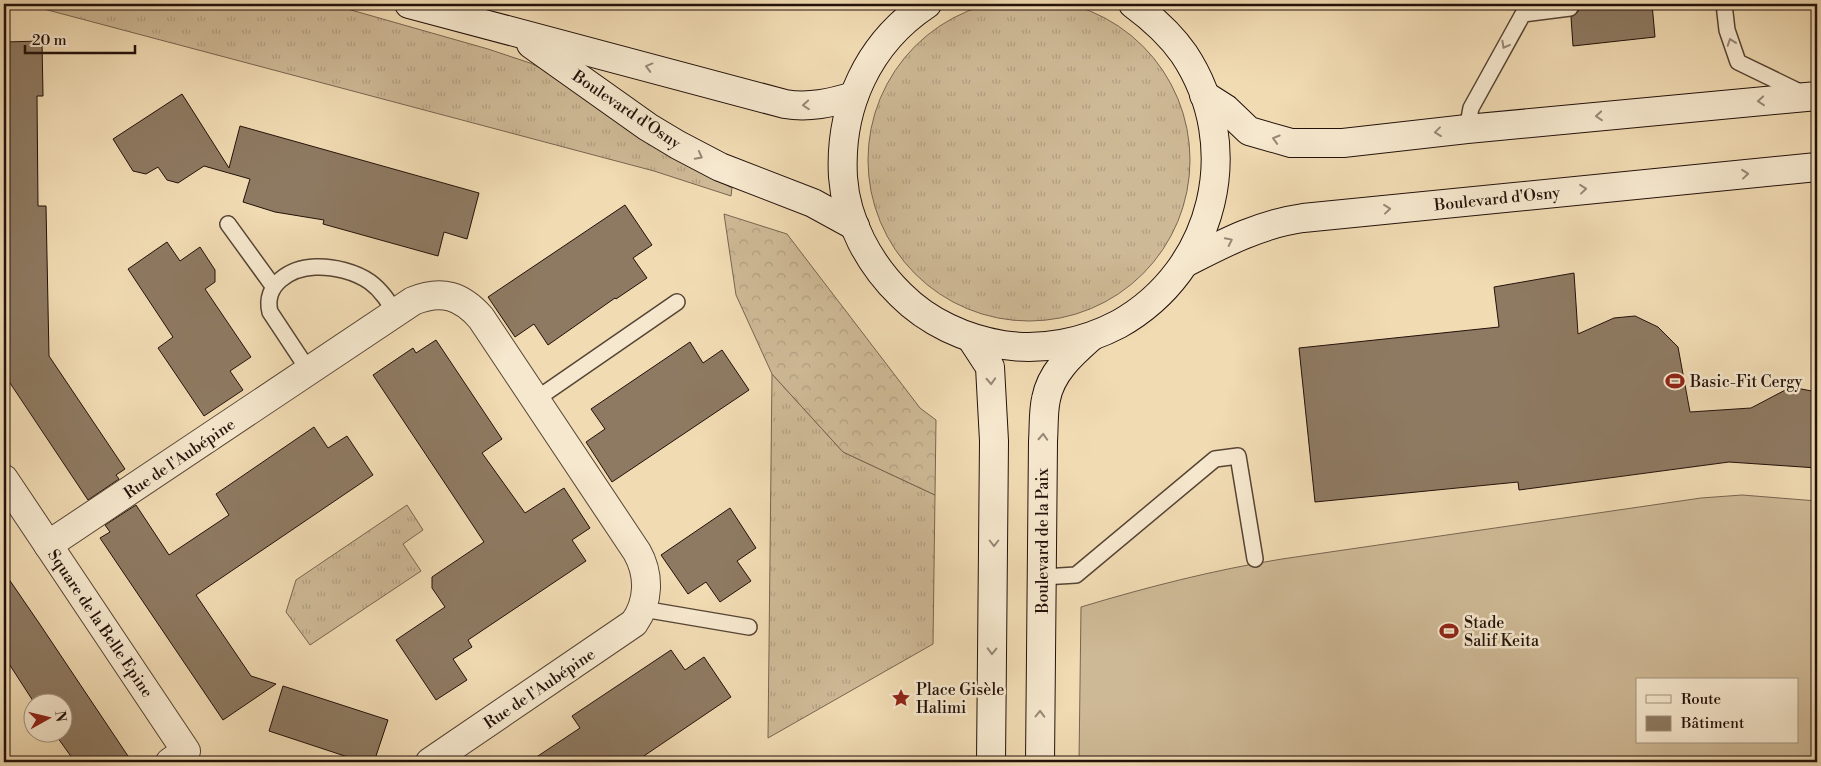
<svg xmlns="http://www.w3.org/2000/svg" width="1821" height="766" font-family="'Libre Bodoni',serif">
<defs>
<pattern id="grass-tufts" width="24" height="20" patternUnits="userSpaceOnUse" patternTransform="scale(1.25)"><rect width="24" height="20" fill="#ceb996"/><path d="M3 7l-1-3M5 7V3M7 7l1-3M15 17l-1-3M17 17v-4M19 17l1-3" fill="none" stroke="#b19e80"/></pattern>
<pattern id="forest-crowns" width="20" height="18" patternUnits="userSpaceOnUse" patternTransform="scale(1.25)"><rect width="20" height="18" fill="#ceb996"/><path d="M2 6a3 3 0 1 1 6 0M12 15a3 3 0 1 1 6 0" fill="none" stroke="#b19e80"/></pattern>
</defs>
<rect width="100%" height="100%" fill="#f1dbb3"/>
<filter id="stains"><feTurbulence type="fractalNoise" baseFrequency=".004" numOctaves="4"/><feColorMatrix values="0 0 0 0 .2 0 0 0 0 .09 0 0 0 0 .02 0 0 0 .5 -.17"/></filter>
<radialGradient id="worn" r=".72"><stop offset=".6" stop-color="#630" stop-opacity="0"/><stop offset="1" stop-color="#630" stop-opacity=".3"/></radialGradient>
<g fill="url(#grass-tufts)" stroke="#786550">
<circle cx="1029" cy="160" r="161"/>
<polygon points="25,4 330,4 488,49 530,63 555,75 680,161 732,188 731,196 654,171"/>
<polygon points="772,374 843,452 935,495 933,644 768,738"/>
<polygon points="407,505 423,530 403,544 421,571 310,645 286,612 296,580"/>
</g>
<polygon fill="url(#forest-crowns)" stroke="#786550" points="724,214 787,234 920,408 936,420 935,495 843,452 772,374 736,295"/>
<path fill="#ceb996" stroke="#786550" fill-rule="evenodd" d="M1742,495l75,6v261h-738l2,-155c66,-20 133,-37 201,-48l419,-61zM1637,680h160v62h-160z"/>
<g fill="#8e7a62" stroke="#23110a">
<polygon points="1578,4 1652,4 1655,37 1573,46 1571,17 1578,12"/>
<polygon points="42,41 43,96 37,96 38,206 46,206 49,356 125,469 116,475 119,479 88,500 4,374 4,42"/>
<polygon points="182,94 229,168 240,126 479,193 467,239 444,232 438,256 323,224 324,220 275,212 243,202 250,179 204,166 178,183 167,180 158,167 146,174 133,171 113,139"/>
<polygon points="625,205 652,245 633,258 647,278 616,299 615,298 548,345 534,324 515,337 488,297"/>
<polygon points="167,242 180,261 200,247 215,270 215,282 205,289 251,357 230,371 243,390 204,416 158,348 173,337 128,269"/>
<polygon points="1574,273 1578,334 1614,318 1635,316 1658,327 1678,347 1690,412 1751,408 1791,387 1817,392 1817,468 1729,462 1519,490 1518,482 1315,502 1299,348 1499,327 1494,287"/>
<polygon points="436,340 502,439 482,453 525,513 564,488 590,528 572,540 586,561 468,640 472,647 453,659 467,680 436,700 396,640 445,607 432,588 432,577 484,542 373,375 413,348 416,353"/>
<polygon points="690,342 703,363 722,350 749,390 612,482 586,442 605,429 591,409"/>
<polygon points="314,427 328,448 347,436 373,475 196,595 251,676 276,684 223,720 100,538 110,532 105,525 136,505 169,555 229,515 216,494"/>
<polygon points="730,508 756,548 737,561 751,581 720,602 706,582 688,594 661,555"/>
<polygon points="4,572 39,623 132,762 75,762 55,734 62,734 62,704 35,704 4,656"/>
<polygon points="671,650 685,670 704,657 731,697 635,762 529,762 580,728 572,716"/>
<polygon points="283,686 388,720 374,762 363,762 269,731"/>
</g>
<g fill="none" stroke-linecap="round" stroke-linejoin="round">
<g stroke="#564434" stroke-width="18">
<g id="service">
<polyline points="1724,4 1727,30 1738,62 1804,94"/>
<polyline points="1467,129 1471,108 1523,14 1570,8"/>
<polyline points="228,224 273,286"/>
<path d="M309,371l-39,-59c-7,-27 20,-44 45,-45 18,-1 41,5 55,15 11,8 18,19 25,30"/>
<polyline points="535,400 677,302"/>
<polyline points="1043,577 1076,575 1215,459 1238,456 1255,559"/>
<polyline points="643,609 749,627"/>
</g>
</g>
<g stroke="#564434" stroke-width="30">
<g id="minor">
<polyline points="4,479 186,751 170,762"/>
<path d="M48,545l365,-244c29,-12 49,-5 68,17l156,234c13,23 12,50 -3,71l-204,139"/>
</g>
</g>
<g stroke="#23110a" stroke-width="30">
<g id="secondary">
<path d="M409,4l376,100c24,4 46,-1 69,-8"/>
<path d="M927,4c-59,39 -88,103 -84,173 3,44 26,87 58,118 27,27 64,44 102,50 39,6 80,-2 116,-21 96,-54 126,-178 65,-270 -14,-20 -32,-36 -51,-50"/>
<polyline points="531,44 648,127 678,145 720,167 813,203 855,226"/>
<polyline points="1204,95 1226,109 1249,131 1291,143 1343,143 1467,129 1817,96"/>
<path d="M1185,263c39,-20 75,-39 118,-45l514,-51"/>
<polyline points="971,338 990,367 994,441 991,762"/>
<path d="M1040,762l3,-321c1,-13 0,-29 3,-42 5,-27 26,-45 45,-62"/>
</g>
</g>
<use href="#service" stroke="#f6e8ce" stroke-width="15"/>
<use href="#minor" stroke="#f6e8ce" stroke-width="28"/>
<use href="#secondary" stroke="#f6e8ce" stroke-width="28"/>
</g>
<defs><path id="oneway-chevron" d="M-2-3.5L2.5 0L-2 3.5" fill="none" stroke-width="1.6" stroke-linecap="round" stroke-linejoin="round" transform="scale(1.25)"/></defs>
<g stroke="#978776">
<use href="#oneway-chevron" transform="translate(1731 42) rotate(-109)"/>
<use href="#oneway-chevron" transform="translate(1505 45) rotate(119)"/>
<use href="#oneway-chevron" transform="translate(649 67) rotate(-165)"/>
<use href="#oneway-chevron" transform="translate(1761 101) rotate(175)"/>
<use href="#oneway-chevron" transform="translate(806 105) rotate(176)"/>
<use href="#oneway-chevron" transform="translate(1599 116) rotate(175)"/>
<use href="#oneway-chevron" transform="translate(1438 132) rotate(173)"/>
<use href="#oneway-chevron" transform="translate(1276 139) rotate(-163)"/>
<use href="#oneway-chevron" transform="translate(699 156) rotate(28)"/>
<use href="#oneway-chevron" transform="translate(1745 174) rotate(-6)"/>
<use href="#oneway-chevron" transform="translate(1583 189) rotate(-6)"/>
<use href="#oneway-chevron" transform="translate(1387 209) rotate(-6)"/>
<use href="#oneway-chevron" transform="translate(1229 241) rotate(-26)"/>
<use href="#oneway-chevron" transform="translate(991 381) rotate(87)"/>
<use href="#oneway-chevron" transform="translate(1043 437) rotate(-87)"/>
<use href="#oneway-chevron" transform="translate(994 543) rotate(90)"/>
<use href="#oneway-chevron" transform="translate(992 651) rotate(91)"/>
<use href="#oneway-chevron" transform="translate(1040 714) rotate(-89)"/>
</g>
<defs>
<g id="stadium-bare" transform="scale(1.5)"><path d="M0-5a6.5 5 0 1 0 0 10a6.5 5 0 1 0 0-10ZM-3.5-1.8h7v3.6h-7Z" fill="#8f2418" stroke="#f6e8ce" stroke-width="2.5" paint-order="stroke"/></g>
<g id="sight-bare" transform="scale(1.5)"><path d="M0-6L1.8-2.2L6-1.7L2.9 1.2L3.7 5.4L0 3.3L-3.7 5.4L-2.9 1.2L-6-1.7L-1.8-2.2Z" fill="#8f2418" stroke="#f6e8ce" stroke-width="2.5" paint-order="stroke"/></g>
</defs>
<g fill-rule="evenodd">
<use href="#stadium-bare" x="1675" y="381"/>
<use href="#stadium-bare" x="1449" y="631"/>
<use href="#sight-bare" x="901" y="698"/>
</g>
<g text-anchor="middle" stroke-width="5" stroke-linejoin="round" paint-order="stroke">
<g font-size="16" fill="#23110a" stroke="#f6e8ce">
<text transform="translate(627 109) rotate(34)" y="6">Boulevard d'Osny</text>
<text transform="translate(1497 198) rotate(-6)" y="6">Boulevard d'Osny</text>
<text transform="translate(179 458) rotate(-34)" y="6">Rue de l'Aubépine</text>
<text transform="translate(1042 541) rotate(-90)" y="6">Boulevard de la Paix</text>
<text transform="translate(101 623) rotate(56)" y="6">Square de la Belle Epine</text>
<text transform="translate(539 688) rotate(-34)" y="6">Rue de l'Aubépine</text>
</g>
<g font-size="16" fill="#23110a" stroke="#f6e8ce" text-anchor="start">
<text x="1690" y="387">Basic-Fit Cergy</text>
<text x="1464" y="628">Stade<tspan x="1464" dy="18">Salif Keita</tspan></text>
<text x="916" y="695">Place Gisèle<tspan x="916" dy="18">Halimi</tspan></text>
</g>
</g>
<rect width="1821" height="766" fill="none" stroke="#f1dbb3" stroke-width="20"/>
<rect x="5" y="5" width="1811" height="756" fill="none" stroke="#23110a" stroke-width="2.5"/>
<rect x="10" y="10" width="1801" height="746" fill="none" stroke="#23110a"/>
<rect x="1636" y="678" width="162" height="65" fill="#f6e8ce" stroke="#a29280"/>
<rect x="1646" y="695" width="25" height="8" fill="#f6e8ce" stroke="#a29280"/>
<text x="1681" y="704" font-size="15" fill="#23110a">Route</text>
<rect x="1646" y="716" width="25" height="15" fill="#8e7a62" stroke="#a29280"/>
<text x="1681" y="728" font-size="15" fill="#23110a">Bâtiment</text>
<g transform="translate(48 718) rotate(82)"><circle r="24" fill="#f6e8ce" stroke="#a29280"/>
<path d="M0-4L9 19L0 12L-9 19Z" fill="#8f2418"/>
<text y="-8" font-size="14" font-weight="bold" text-anchor="middle" fill="#23110a">N</text>
</g>
<path d="M25 45v8h110v-8" fill="none" stroke="#23110a" stroke-width="2.5"/>
<text x="32" y="45" font-size="15" fill="#23110a" stroke="#f6e8ce" stroke-width="4" paint-order="stroke">20 m</text>
<rect width="100%" height="100%" filter="url(#stains)"/>
<rect width="100%" height="100%" fill="url(#worn)"/>
</svg>
